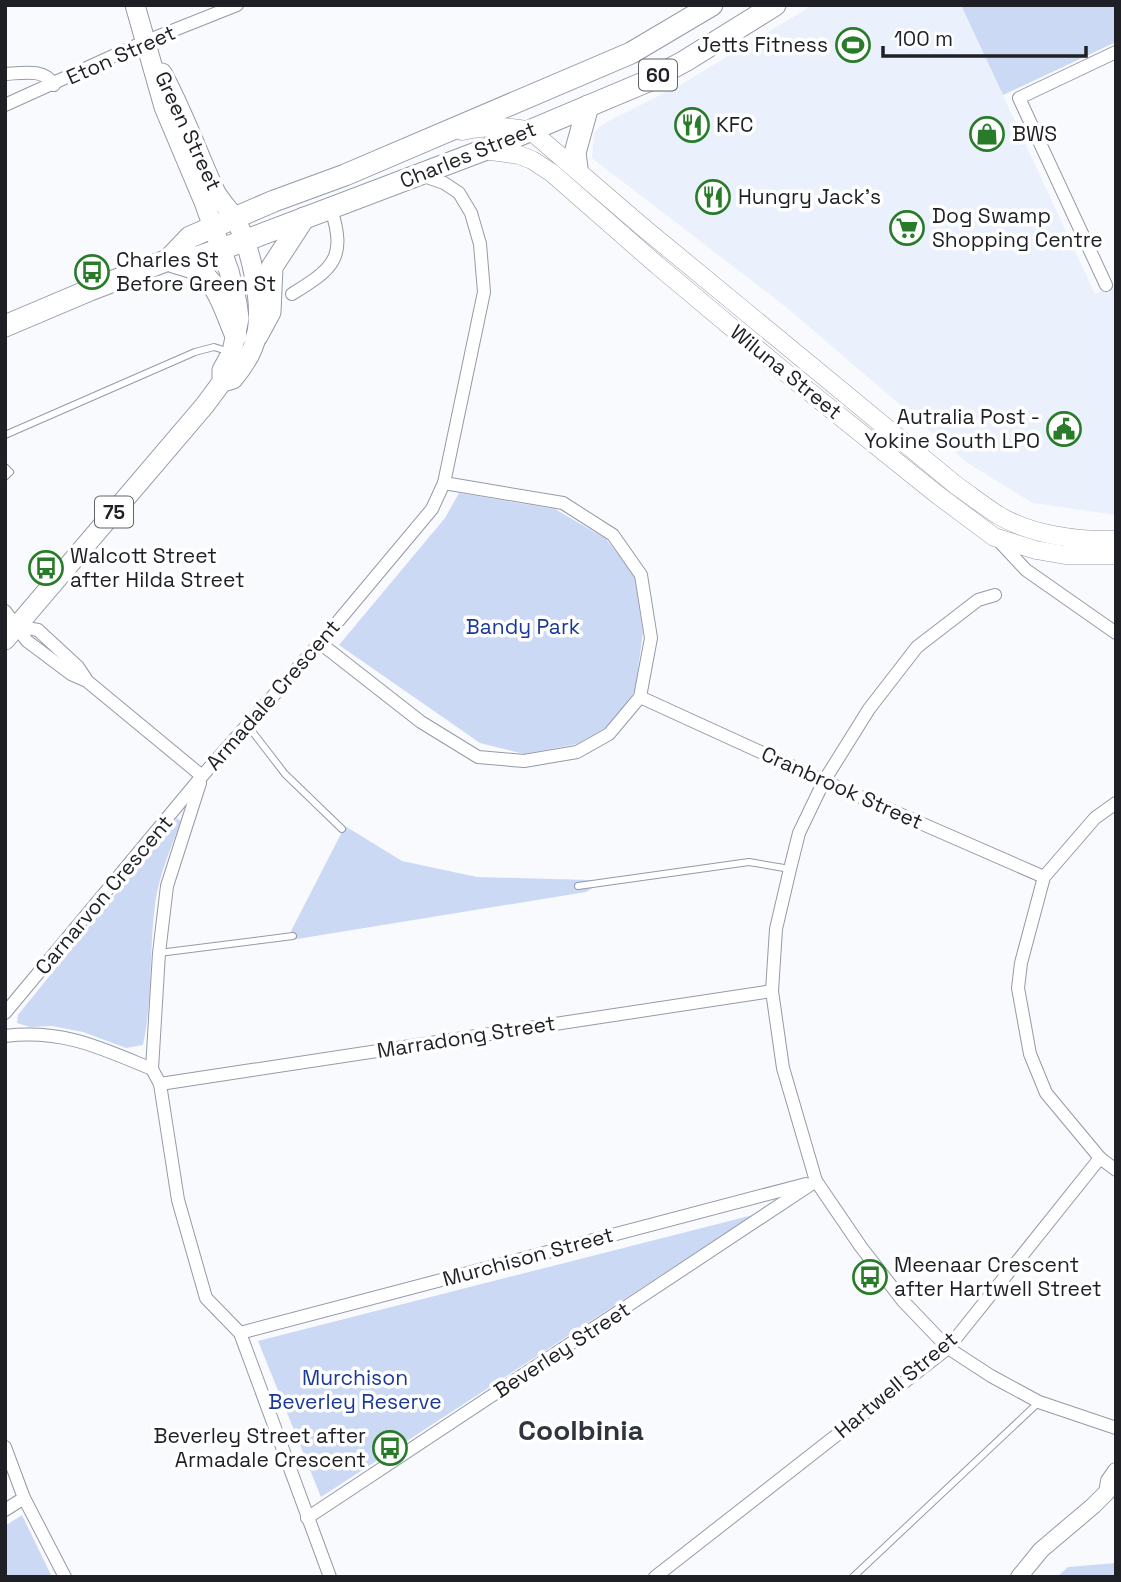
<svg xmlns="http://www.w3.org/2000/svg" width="1121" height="1582" font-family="'Space Grotesk',sans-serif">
<rect width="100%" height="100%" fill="#f9fafd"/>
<polygon fill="#eaf0fc" points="813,5 961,5 1095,294 1116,284 1116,515 1033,503 969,464 786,307 592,158 594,133 603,124 682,84"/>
<g fill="#ccd9f5">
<polygon points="961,5 1116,5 1116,42 1003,95"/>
<polygon points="459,493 555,509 606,539 634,574 643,632 635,691 609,726 577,744 524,754 480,743 339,645 445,518"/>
<path d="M177,818l4,3c-10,27 -22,54 -26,83 -6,47 -2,94 -12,141l-17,3 -43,-16 -31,-6 -22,1 -13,-4 1,-8z"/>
<polygon points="345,826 402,861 477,877 590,880 601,883 586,892 297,939 293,936 291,931"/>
<polygon points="753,1215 321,1497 258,1341"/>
<polygon points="22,1515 52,1577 5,1577 5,1526"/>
<polygon points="1116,1563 1116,1577 1057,1577 1068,1567"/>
</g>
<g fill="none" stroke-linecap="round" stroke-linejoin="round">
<g stroke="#949aa7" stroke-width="8">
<g id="service">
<polyline points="5,435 195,352 214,347 230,352"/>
<polyline points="5,467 10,472 5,477"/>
<polyline points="248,726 285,774 342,829"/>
<polyline points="578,886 749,862 790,869"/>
<polyline points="159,953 293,936"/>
<polyline points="853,1577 1039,1402"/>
</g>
</g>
<g stroke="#949aa7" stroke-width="14">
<g id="minor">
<path d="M5,74c17,-1 40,-6 49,11"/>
<polyline points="5,105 144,42 237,5"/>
<polyline points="1106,285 1019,98 1116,52"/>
<path d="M292,294c41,-25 55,-36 39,-85"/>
<polyline points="996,538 1026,570 1116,633"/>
<polyline points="995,595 978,600 917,647 869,709 824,781 799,833 790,869 776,929 772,991 783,1068 816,1181 861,1247 903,1301 948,1348 991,1376 1039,1402 1116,1428"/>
<polyline points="5,611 27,641 71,674 87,681 202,776"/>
<polyline points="17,626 38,630 78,667 86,679"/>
<polyline points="320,643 421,722 478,757 524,761 577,752 609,734 640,697 651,638 641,575 613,535 563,503 444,483"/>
<polyline points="640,697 824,781 1044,877"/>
<polyline points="200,783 167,886 159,953 152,1069 160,1084 178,1200 206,1298 240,1333 330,1577"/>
<polyline points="1116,803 1095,818 1044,877 1021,963 1018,988 1030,1054 1046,1093 1100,1158 1116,1170"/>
<polyline points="5,1013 202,776 320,643 432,509 444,483 484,292 480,244 471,213 459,193 444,183 421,175"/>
<path d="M5,1036c58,-7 96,12 147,33"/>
<polyline points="160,1084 772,991"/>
<polyline points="240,1333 806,1184"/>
<polyline points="5,1447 24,1498 65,1577"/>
<polyline points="5,1510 24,1498"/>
<polyline points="307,1518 816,1181"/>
<polyline points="655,1577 948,1348 1100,1158"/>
</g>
</g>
<g stroke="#949aa7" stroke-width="18">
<polyline id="tertiary" points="1019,1577 1041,1550 1093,1506 1107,1492 1109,1481 1116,1471"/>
</g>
<g stroke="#949aa7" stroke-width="19">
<g id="secondary">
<path d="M462,131c24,-5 45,-6 69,0l114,98 312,257c13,9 27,20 41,29 33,20 80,26 118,25"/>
<polyline points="484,150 519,155 532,160 552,173 657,265 786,373 939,496 994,537 1036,550 1065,555 1116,555"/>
</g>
</g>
<g stroke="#949aa7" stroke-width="21">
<g id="primary">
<path d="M162,73c21,38 35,79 53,118 5,10 13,17 19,26 17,29 30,88 22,120 -3,16 -13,30 -23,42l-11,3"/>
<polyline points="5,640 205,405 222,382 222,370 232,352 239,318 237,303 229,271 204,202 164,107 135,5"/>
</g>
</g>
<g stroke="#949aa7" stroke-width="23">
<g id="trunk">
<polyline points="577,168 575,153 588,106"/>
<polyline points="168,260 190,237 274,201 345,175 631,53 712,5"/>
<path d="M173,262c7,2 15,4 22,7 23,11 31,45 41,67"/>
<polyline points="5,326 90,290 168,260 198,257 244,241 484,150 648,81 685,61 775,5"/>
<polyline points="257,336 270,312 272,267 304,218"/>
</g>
</g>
<use href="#service" stroke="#fff" stroke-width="6"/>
<use href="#minor" stroke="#fff" stroke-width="12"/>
<use href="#tertiary" stroke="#fff" stroke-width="16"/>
<use href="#secondary" stroke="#fff" stroke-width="18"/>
<use href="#primary" stroke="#fff" stroke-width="19"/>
<use href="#trunk" stroke="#fff" stroke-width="21"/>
</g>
<defs>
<g id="stadium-ring" transform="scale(1.75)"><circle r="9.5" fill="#fff" stroke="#287c29" stroke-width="1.5"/><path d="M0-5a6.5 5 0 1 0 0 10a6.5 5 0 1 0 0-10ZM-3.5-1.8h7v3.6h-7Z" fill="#287c29"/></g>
<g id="restaurant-ring" transform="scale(1.75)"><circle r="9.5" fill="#fff" stroke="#287c29" stroke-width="1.5"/><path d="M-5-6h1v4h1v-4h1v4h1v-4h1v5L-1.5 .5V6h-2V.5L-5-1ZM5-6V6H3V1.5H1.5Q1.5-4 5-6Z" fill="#287c29"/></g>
<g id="shop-ring" transform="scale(1.75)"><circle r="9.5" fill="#fff" stroke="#287c29" stroke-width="1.5"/><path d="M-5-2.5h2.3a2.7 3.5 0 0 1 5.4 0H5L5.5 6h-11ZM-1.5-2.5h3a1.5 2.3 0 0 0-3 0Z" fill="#287c29"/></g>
<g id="supermarket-ring" transform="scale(1.75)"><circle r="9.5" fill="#fff" stroke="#287c29" stroke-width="1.5"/><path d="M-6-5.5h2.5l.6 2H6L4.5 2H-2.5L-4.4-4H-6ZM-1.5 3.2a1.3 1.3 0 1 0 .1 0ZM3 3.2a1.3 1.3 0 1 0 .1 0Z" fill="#287c29"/></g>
<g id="bus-ring" transform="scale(1.75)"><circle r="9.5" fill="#fff" stroke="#287c29" stroke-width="1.5"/><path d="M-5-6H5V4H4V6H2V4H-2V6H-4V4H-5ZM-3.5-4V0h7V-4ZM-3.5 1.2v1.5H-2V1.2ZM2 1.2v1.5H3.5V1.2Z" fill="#287c29"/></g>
<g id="civic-ring" transform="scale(1.75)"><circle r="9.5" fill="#fff" stroke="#287c29" stroke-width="1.5"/><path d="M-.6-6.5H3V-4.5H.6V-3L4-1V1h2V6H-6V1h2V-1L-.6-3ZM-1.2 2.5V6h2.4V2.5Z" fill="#287c29"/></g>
</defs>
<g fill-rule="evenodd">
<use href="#stadium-ring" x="853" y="45"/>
<use href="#restaurant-ring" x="692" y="125"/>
<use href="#shop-ring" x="987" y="134"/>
<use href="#restaurant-ring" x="713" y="197"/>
<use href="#supermarket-ring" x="907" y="228"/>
<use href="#bus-ring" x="92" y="272"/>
<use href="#civic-ring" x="1064" y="429"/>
<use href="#bus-ring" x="46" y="568"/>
<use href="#bus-ring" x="870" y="1277"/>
<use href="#bus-ring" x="390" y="1448"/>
</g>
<g text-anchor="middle" stroke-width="7" stroke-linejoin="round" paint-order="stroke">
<g fill="#fff" stroke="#626366" stroke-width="2">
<rect x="639" y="59.5" width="38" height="31" rx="5"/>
<rect x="95" y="496.5" width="38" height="31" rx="5"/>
</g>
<g font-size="19" font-weight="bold" fill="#1e2025">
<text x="658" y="82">60</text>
<text x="114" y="519">75</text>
</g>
<g font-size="21" fill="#1e2025" stroke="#fff" text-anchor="start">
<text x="828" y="52" text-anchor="end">Jetts Fitness</text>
<text x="716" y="132">KFC</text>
<text x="1012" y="141">BWS</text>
<text x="738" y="204">Hungry Jack's</text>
<text x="932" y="223">Dog Swamp<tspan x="932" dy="24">Shopping Centre</tspan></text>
<text x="116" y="267">Charles St<tspan x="116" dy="24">Before Green St</tspan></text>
<text x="1040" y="424" text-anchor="end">Autralia Post -<tspan x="1040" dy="24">Yokine South LPO</tspan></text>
<text x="70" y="563">Walcott Street<tspan x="70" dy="24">after Hilda Street</tspan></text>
<text x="894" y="1272">Meenaar Crescent<tspan x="894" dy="24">after Hartwell Street</tspan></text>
<text x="366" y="1443" text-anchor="end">Beverley Street after<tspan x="366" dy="24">Armadale Crescent</tspan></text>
</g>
<g font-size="21" fill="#1e2025" stroke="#fff">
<text transform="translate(121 55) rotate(-24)" y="7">Eton Street</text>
<text transform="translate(188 131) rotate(65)" y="7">Green Street</text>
<text transform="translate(468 155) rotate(-22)" y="7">Charles Street</text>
<text transform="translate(786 372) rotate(39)" y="7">Wiluna Street</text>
<text transform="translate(273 695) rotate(-49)" y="7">Armadale Crescent</text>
<text transform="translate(842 788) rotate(24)" y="7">Cranbrook Street</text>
<text transform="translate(104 895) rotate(-50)" y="7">Carnarvon Crescent</text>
<text transform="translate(466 1037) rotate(-9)" y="7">Marradong Street</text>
<text transform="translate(528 1257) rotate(-15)" y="7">Murchison Street</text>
<text transform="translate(562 1350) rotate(-33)" y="7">Beverley Street</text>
<text transform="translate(896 1385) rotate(-40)" y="7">Hartwell Street</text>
</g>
<g font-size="21" fill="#1a3996" stroke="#fff">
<text x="523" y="634">Bandy Park</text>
<text x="355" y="1385">Murchison<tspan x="355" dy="24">Beverley Reserve</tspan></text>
</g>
<g font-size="28" font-weight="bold" fill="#2f343f" stroke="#fff">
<text x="581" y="1440">Coolbinia</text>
</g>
</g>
<rect width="1121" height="1582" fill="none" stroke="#1e2025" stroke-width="14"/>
<path d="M883 46v10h203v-10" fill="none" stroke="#1e2025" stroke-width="3.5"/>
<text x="894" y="46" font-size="21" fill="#1e2025" stroke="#ffffff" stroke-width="5" paint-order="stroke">100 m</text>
</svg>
